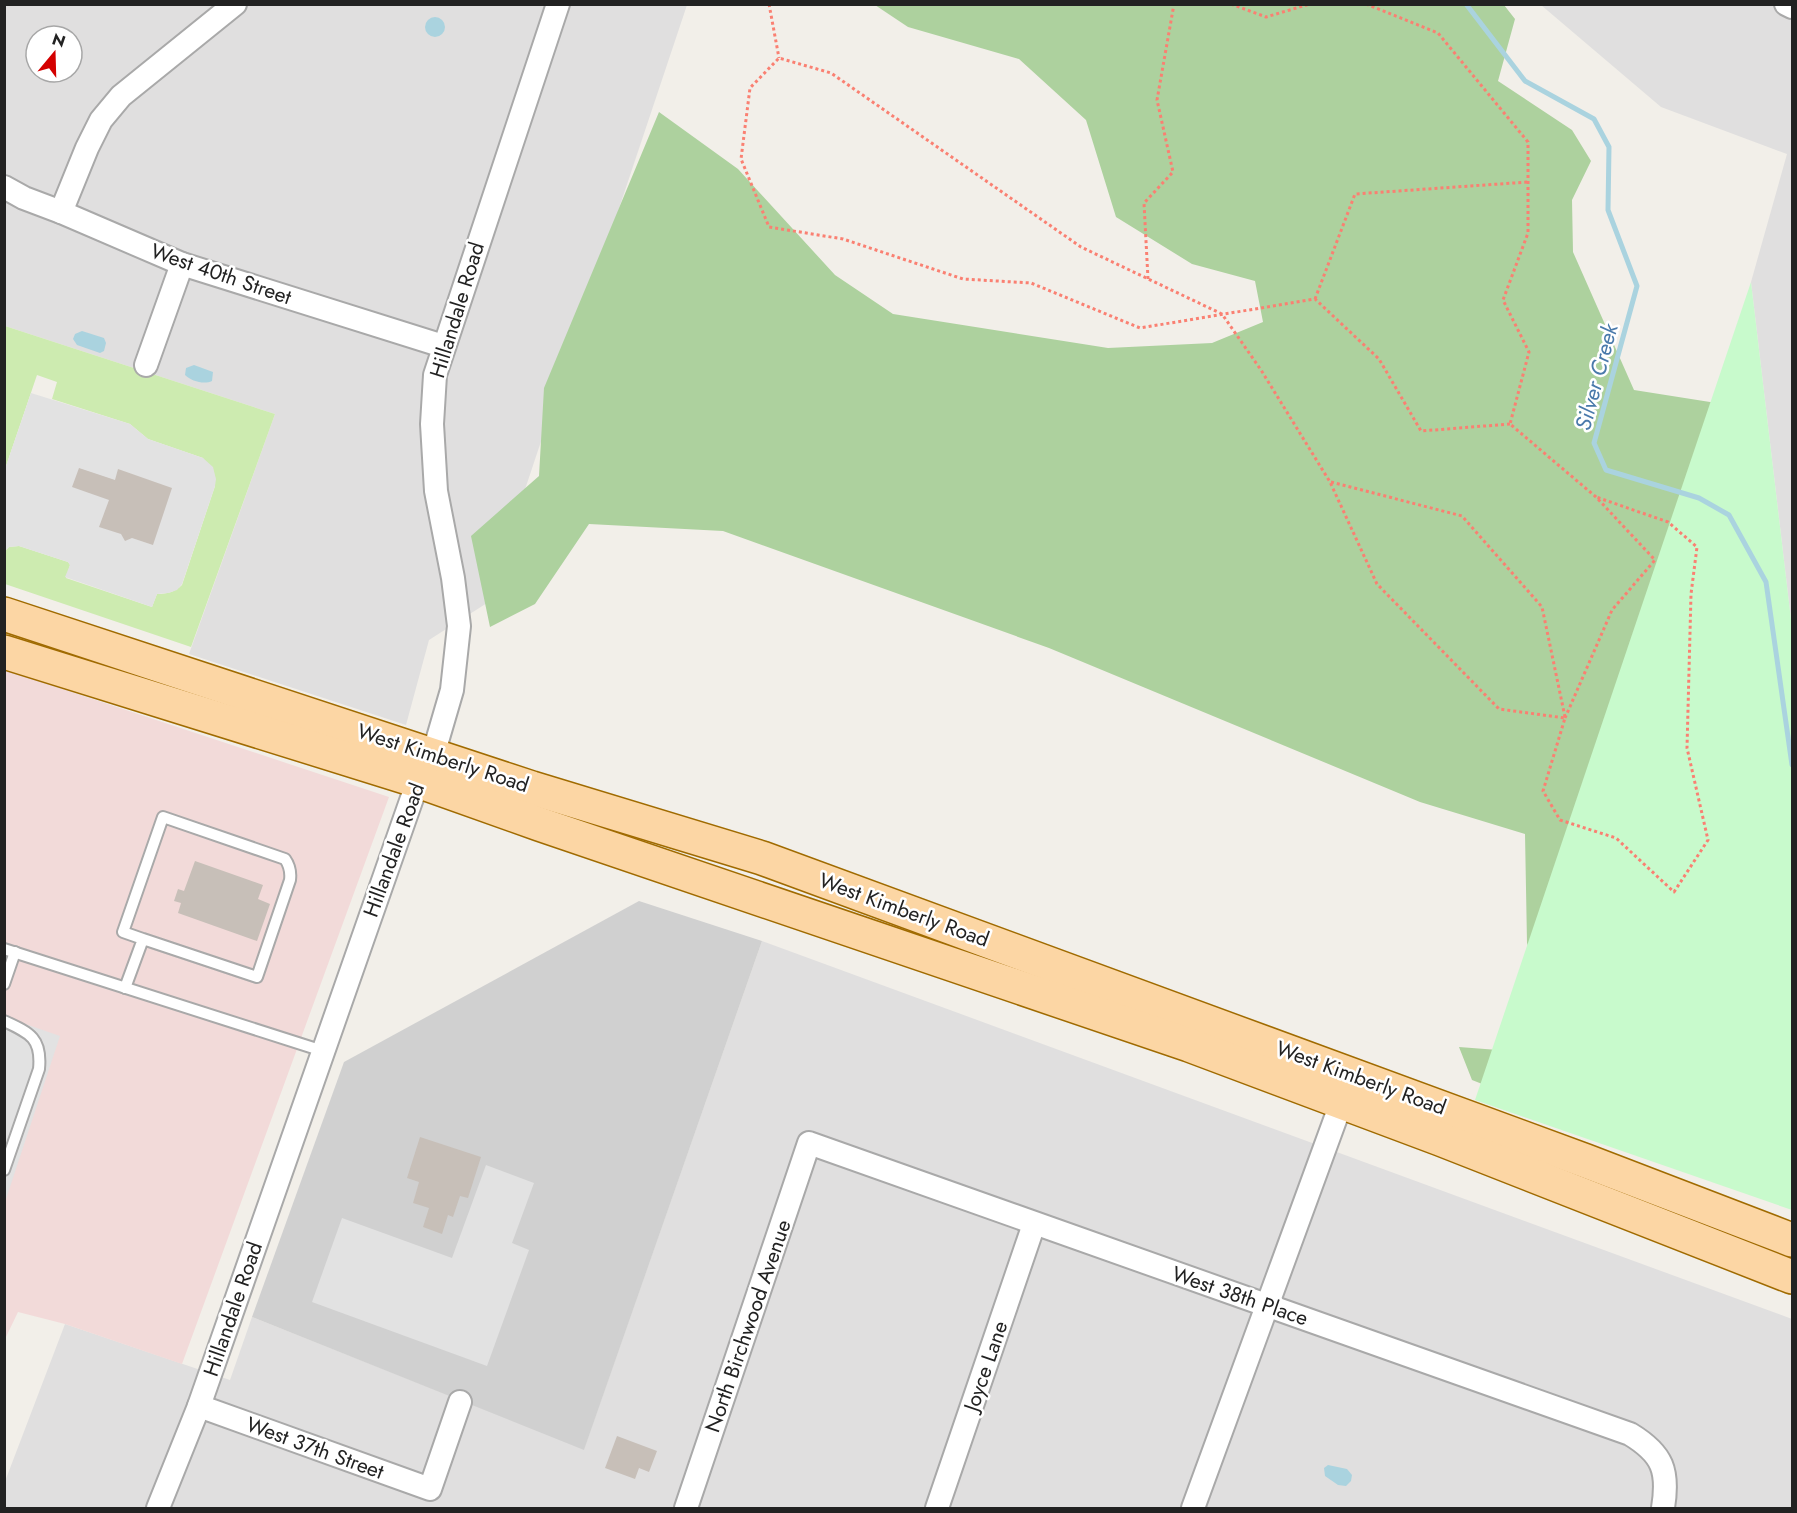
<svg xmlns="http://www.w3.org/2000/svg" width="1797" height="1513" font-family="Jost,sans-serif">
<rect width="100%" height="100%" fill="#f2efe9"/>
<g fill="#e0dfdf" fill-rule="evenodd">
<path d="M5,5h682l-200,598 -58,37 -23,85 -217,-71 86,-240 -270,-88zM36,36h36v36h-36z"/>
<polygon points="1541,5 1792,5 1792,628 1751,282 1787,154 1661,107"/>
<polygon points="762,941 1792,1319 1792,1508 5,1508 4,1484 65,1324 230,1380 252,1317 584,1449"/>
</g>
<polygon fill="#f2dad9" points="5,670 389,797 182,1364 65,1324 18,1312 5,1339"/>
<polygon fill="#d0d0d0" points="639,901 762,941 584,1450 252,1317 344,1062"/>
<path fill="#cdebb0" d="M5,326l270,88 -84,233 -186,-63v-33l4,-4 10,-1 49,16 2,3 -4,13 86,29 5,-13c10,0 18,-2 25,-9l33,-99 -12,-28 -55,-19 -18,-15 -78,-25 5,-17 -20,-7 -32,94z"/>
<polygon fill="#add19e" points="875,5 1504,5 1515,19 1498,81 1572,130 1591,161 1572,200 1573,252 1634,390 1748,408 1792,736 1792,1206 1472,1080 1459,1047 1524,1052 1549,1020 1527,943 1525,834 1420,802 1049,648 723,531 589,524 535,604 490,627 471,536 539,476 544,388 659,112 738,169 835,275 893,314 1108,348 1212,343 1263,322 1255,281 1192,264 1116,217 1086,120 1019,59 908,27"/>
<polygon fill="#c8facc" points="1751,282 1792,628 1792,1210 1475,1100"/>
<g fill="#e2e2e2">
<polygon points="31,393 130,424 148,439 203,458 213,467 216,479 215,486 182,584 177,590 168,593 157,594 152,607 65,577 70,565 68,562 19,546 9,547 5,551 5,469"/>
<polygon points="5,1017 60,1036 5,1202"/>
<polygon points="486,1165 534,1183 512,1243 529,1250 487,1366 312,1302 342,1218 452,1258"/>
</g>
<g fill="#aad3df">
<circle cx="435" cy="27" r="10"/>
<polygon points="82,331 104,338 106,343 104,351 100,353 77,345 73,339 75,334"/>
<path d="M194,365l19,7 -1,9c-8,4 -21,0 -27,-6l1,-7z"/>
<polygon points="1328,1465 1347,1469 1352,1475 1351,1481 1346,1486 1338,1485 1325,1476 1324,1468"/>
</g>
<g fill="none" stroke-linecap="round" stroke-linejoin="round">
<polyline stroke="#aad3df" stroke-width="5" points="1466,4 1525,81 1594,119 1609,147 1608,210 1637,286 1594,443 1606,470 1699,498 1729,515 1766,582 1792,765"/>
</g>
<g fill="#c7bfb8">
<polygon points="79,468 115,480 118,469 172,488 153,545 132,538 125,541 121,534 99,527 109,500 72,487"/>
<polygon points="195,861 263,885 258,899 270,904 257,941 178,913 181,903 174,901 178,889 184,891"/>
<polygon points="420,1137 481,1157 468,1198 460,1196 453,1217 448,1215 442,1234 423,1227 429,1208 413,1203 419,1182 407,1178"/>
<polygon points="617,1436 657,1451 649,1472 639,1468 635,1479 605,1468"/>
</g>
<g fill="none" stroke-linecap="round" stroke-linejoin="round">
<g stroke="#a9a9a9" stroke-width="14">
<g id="lane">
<polyline points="4,949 323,1051"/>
<polyline points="4,984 15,952"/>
<path d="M125,988l18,-49 114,38 33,-97c1,-8 0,-14 -5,-21l-122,-42 -40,115 20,7"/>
<path d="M4,1021c26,12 38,17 35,48l-35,101"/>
</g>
</g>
<g stroke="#a9a9a9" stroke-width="26">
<g id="street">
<polyline points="1786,4 1792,7"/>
<polyline points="4,187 24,198 61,212 182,264 443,346"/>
<polyline points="61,212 87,148 101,120 121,96 235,4"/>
<polyline points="146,365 182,264"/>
<polyline points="199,1406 430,1489 460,1402"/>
<polyline points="158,1508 199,1406 418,781 433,755 452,690 459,626 453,578 436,491 432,424 435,375 558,4"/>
<path d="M686,1508l123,-365 821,291c33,20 39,37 33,74"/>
<polyline points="937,1508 1034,1224"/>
<polyline points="1193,1508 1346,1090"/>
</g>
</g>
<g stroke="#a06b00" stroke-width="36">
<g id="primary">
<polyline points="4,614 532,788 762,858 1586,1161 1792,1240"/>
<polyline points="4,652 418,781 539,824 1189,1045 1440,1139 1792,1277"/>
</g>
</g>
<g stroke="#fa8072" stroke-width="3" stroke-dasharray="3 3" stroke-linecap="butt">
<polyline points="769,4 779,58"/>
<polyline points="1231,4 1266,17 1310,4"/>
<polyline points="1366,4 1438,33 1528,142 1528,233 1503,300 1529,352 1510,424 1596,497 1655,560 1612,610 1565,718"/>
<polyline points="1148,279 1144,203 1173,172 1157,100 1174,4"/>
<polyline points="1315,299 1355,194 1528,182"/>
<polyline points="1510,424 1421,431 1379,359 1315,299 1140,328 1031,283 963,279 843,239 769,227 741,159 750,88 779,58 831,73 1081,247 1222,314 1261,370 1330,482 1377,584 1499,709 1565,718 1543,791 1560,820 1616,838 1674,892 1708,840 1687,748 1691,594 1697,547 1668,522 1596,497"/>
<polyline points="1331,482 1462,516 1542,607 1565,717"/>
</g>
<use href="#lane" stroke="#fff" stroke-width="10"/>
<use href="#street" stroke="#fff" stroke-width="22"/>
<use href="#primary" stroke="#fcd6a4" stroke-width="33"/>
</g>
<g text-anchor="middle" stroke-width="5" stroke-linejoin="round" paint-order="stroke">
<g font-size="21" fill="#222" stroke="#fff">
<text transform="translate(221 274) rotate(19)" y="7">West 40th Street</text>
<text transform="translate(457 310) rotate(-73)" y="7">Hillandale Road</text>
<text transform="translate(443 758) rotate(18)" y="7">West Kimberly Road</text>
<text transform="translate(394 850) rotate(-70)" y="7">Hillandale Road</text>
<text transform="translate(904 910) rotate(20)" y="7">West Kimberly Road</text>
<text transform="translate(1361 1078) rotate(20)" y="7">West Kimberly Road</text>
<text transform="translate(1240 1296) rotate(19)" y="7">West 38th Place</text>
<text transform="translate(233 1309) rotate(-71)" y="7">Hillandale Road</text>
<text transform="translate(748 1326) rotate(-71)" y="7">North Birchwood Avenue</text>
<text transform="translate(986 1366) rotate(-71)" y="7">Joyce Lane</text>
<text transform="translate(315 1448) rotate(20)" y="7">West 37th Street</text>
</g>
<g font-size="22" font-style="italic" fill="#4a7aab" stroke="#fff">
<text transform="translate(1596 377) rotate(-75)" y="8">Silver Creek</text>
</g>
</g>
<rect width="1797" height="1513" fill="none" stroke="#222222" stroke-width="12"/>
<g transform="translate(54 54) rotate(19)"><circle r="28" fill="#ffffff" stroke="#a7a7a7" stroke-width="1.5"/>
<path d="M0-4.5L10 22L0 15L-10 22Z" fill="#d40000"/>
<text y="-9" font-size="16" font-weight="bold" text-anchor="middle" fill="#222222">N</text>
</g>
</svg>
